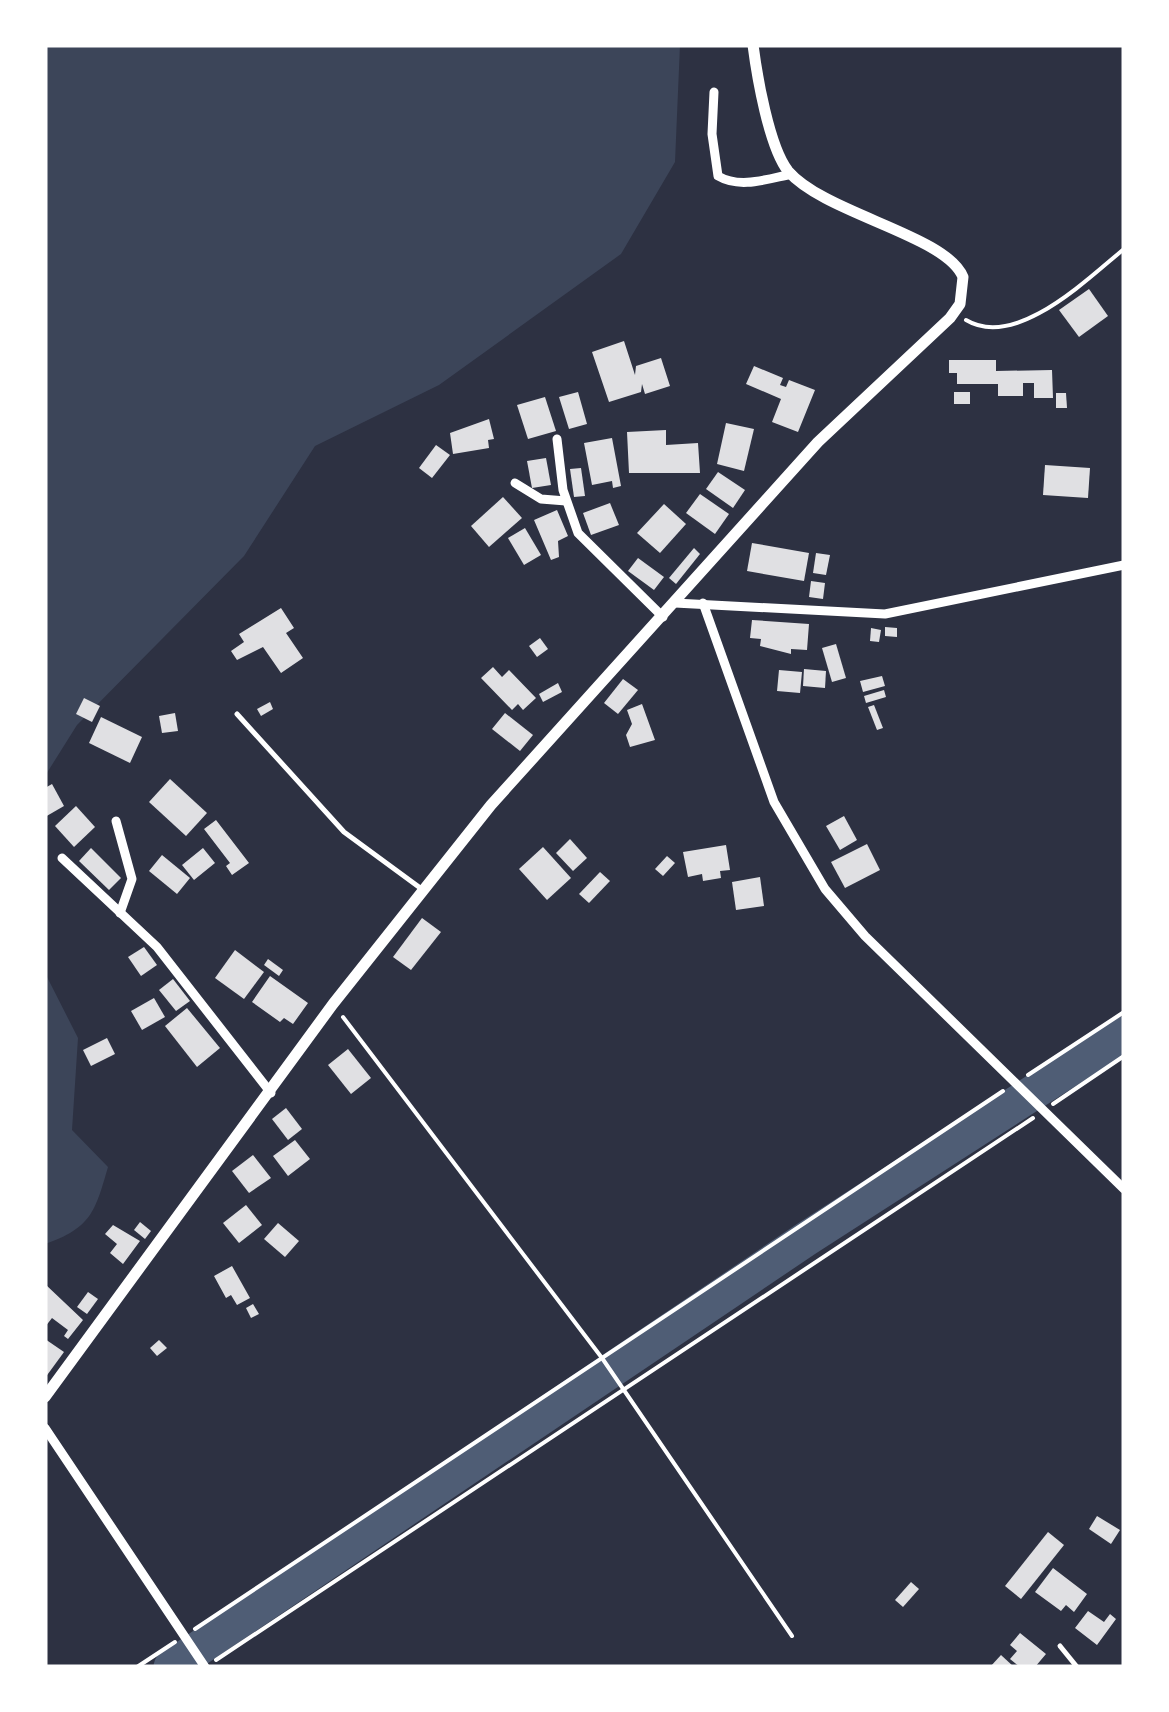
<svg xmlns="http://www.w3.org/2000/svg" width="1169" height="1712" font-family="'IBM Plex Sans',sans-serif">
<rect width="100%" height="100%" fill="#2d3142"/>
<g fill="#3c4559">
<polygon points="45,45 680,45 675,162 621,254 439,385 315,446 244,556 77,725 45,776"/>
<path d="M45,973l33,65 -6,92 36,37c-13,45 -17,61 -63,77z"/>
</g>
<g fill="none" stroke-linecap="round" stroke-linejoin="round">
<polyline stroke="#4f5d75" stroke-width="35" points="171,1667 806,1239 1124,1034"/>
</g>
<g fill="#e0e0e3">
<polygon points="1089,289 1108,316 1079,337 1059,310"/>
<polygon points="624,341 635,375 636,366 661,358 670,386 645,394 642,384 641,392 609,402 592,352"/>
<polygon points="949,360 996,360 996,371 1052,370 1053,398 1034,398 1034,383 1023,383 1023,396 998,396 998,384 957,384 957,373 949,373"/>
<polygon points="754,366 783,378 780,385 786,387 789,380 815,390 798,432 772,422 781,399 746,384"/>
<polygon points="578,392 587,424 569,429 559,397"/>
<rect x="954" y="392" width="16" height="12"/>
<polygon points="1056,393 1066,393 1067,408 1056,408"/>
<polygon points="545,397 556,431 528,439 517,405"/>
<polygon points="489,419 494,439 488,440 489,448 453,454 450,433"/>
<polygon points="726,423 754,429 744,471 717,464"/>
<polygon points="666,430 666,445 698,443 700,473 629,473 627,432"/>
<polygon points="612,438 621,486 613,488 612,481 592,485 584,443"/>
<polygon points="436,445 450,455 432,478 419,468"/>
<polygon points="546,458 551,485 532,488 527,461"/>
<polygon points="1045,465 1090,468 1088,498 1043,495"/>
<polygon points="581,468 585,496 574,497 570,469"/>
<polygon points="718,472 745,490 733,508 706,489"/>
<polygon points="700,494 729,514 715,534 686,513"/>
<polygon points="503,497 522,518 489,547 471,526"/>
<polygon points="610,503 619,525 591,535 583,513"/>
<polygon points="664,504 686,524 660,553 637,533"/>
<polygon points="557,510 568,536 558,541 559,557 551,560 534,520"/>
<polygon points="525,528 541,555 524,565 508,538"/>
<polygon points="752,543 809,553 804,581 747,571"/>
<polygon points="694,548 700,554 676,584 669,578"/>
<polygon points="816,553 830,555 826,575 813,573"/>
<polygon points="638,558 664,577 654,590 628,571"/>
<polygon points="811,581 825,583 823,599 809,597"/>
<polygon points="281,608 294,628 286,633 303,658 281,673 263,647 237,660 231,651 244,642 239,634"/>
<polygon points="752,620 809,624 807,650 791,649 791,654 760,646 761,639 750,638"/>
<polygon points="885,627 897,628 897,637 885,636"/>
<polygon points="871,628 881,630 879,642 870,641"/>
<polygon points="540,638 548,649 537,657 529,646"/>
<polygon points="836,644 846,678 832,682 822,648"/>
<polygon points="493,667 502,677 509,670 536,698 523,710 518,704 512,710 481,678"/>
<polygon points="804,669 826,671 825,688 803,686"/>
<polygon points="779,670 802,672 800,693 777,691"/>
<polygon points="882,676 885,686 863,692 860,681"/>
<polygon points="623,679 638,690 618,714 604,703"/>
<polygon points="558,683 562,692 543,702 539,694"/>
<polygon points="884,690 886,697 866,703 864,696"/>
<polygon points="84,698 100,706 92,722 76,714"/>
<polygon points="270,702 273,709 261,716 257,709"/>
<polygon points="642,704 655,740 630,747 626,735 632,724 627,710"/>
<polygon points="874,705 883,728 877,730 868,707"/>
<polygon points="175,713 178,731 162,733 159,716"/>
<polygon points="505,713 533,735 520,751 492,729"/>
<polygon points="101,717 142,737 130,763 89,743"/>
<polygon points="170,779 207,813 186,836 149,802"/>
<polygon points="52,784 64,806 45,817 45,788"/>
<polygon points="76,806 95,827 74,847 55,826"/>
<polygon points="844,816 857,840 840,850 826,826"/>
<polygon points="216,820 249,863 232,875 226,866 230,863 204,829"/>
<polygon points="570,839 587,858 573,871 556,853"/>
<polygon points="867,844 880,870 845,888 831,862"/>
<polygon points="726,845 730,870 720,871 721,878 703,881 702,874 688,877 683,852"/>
<polygon points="543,847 571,878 547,900 519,869"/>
<polygon points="91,848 121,878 109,890 79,861"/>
<polygon points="203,848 215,863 194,880 182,865"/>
<polygon points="162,855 190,878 177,894 149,871"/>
<polygon points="667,856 675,863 663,876 655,869"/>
<polygon points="600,872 610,881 589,903 579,894"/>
<polygon points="760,877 764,906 736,910 732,882"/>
<polygon points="422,918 441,932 411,970 393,957"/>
<polygon points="144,947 157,965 141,976 128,957"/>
<polygon points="235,950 264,972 244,999 215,978"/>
<polygon points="268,959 283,970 279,976 264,965"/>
<polygon points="270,976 308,1003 293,1024 284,1018 280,1022 252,1002"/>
<polygon points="173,979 190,1001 176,1011 159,990"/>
<polygon points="154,998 165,1017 142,1030 131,1011"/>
<polygon points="187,1008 220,1048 197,1067 165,1026"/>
<polygon points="107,1038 115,1054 91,1066 83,1050"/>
<polygon points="348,1049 371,1078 351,1094 328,1065"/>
<polygon points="286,1108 302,1129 288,1140 272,1119"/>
<polygon points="295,1140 310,1159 288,1176 273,1156"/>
<polygon points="253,1155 271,1178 249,1193 232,1171"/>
<polygon points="246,1205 262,1225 239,1243 223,1223"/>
<polygon points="140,1222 151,1231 145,1239 134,1230"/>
<polygon points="278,1223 299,1241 285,1257 264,1239"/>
<polygon points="113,1225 140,1241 123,1264 110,1253 117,1244 105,1234"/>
<polygon points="232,1266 250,1298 237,1305 231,1295 226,1298 214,1276"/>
<polygon points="45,1284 83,1320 68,1339 64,1336 68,1330 52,1318 45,1327"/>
<polygon points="88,1292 98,1299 87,1314 77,1307"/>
<polygon points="253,1304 259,1314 251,1318 246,1308"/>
<polygon points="45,1339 64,1352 45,1378"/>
<polygon points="159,1340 167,1348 157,1356 150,1348"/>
<polygon points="1097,1516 1120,1530 1111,1544 1089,1529"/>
<polygon points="1048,1532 1064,1545 1021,1599 1005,1586"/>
<polygon points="1053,1568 1087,1594 1074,1612 1066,1605 1061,1611 1035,1592"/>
<polygon points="911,1582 919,1589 903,1607 895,1600"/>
<polygon points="1088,1611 1104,1622 1110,1614 1116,1619 1097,1645 1075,1628"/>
<polygon points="1020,1633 1046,1654 1035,1667 1020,1667 1010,1659 1017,1651 1010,1645"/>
<polygon points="1001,1655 1014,1667 990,1667"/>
</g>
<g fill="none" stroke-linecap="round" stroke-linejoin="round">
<g stroke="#fff" stroke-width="4">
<path d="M966,320c50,30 121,-41 158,-71"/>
<polyline points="343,1017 602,1358 792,1636"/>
<polyline points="1028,1075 1124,1012"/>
<polyline points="1053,1104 1124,1056"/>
<polyline points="195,1629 1003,1091"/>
<polyline points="216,1660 1033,1118"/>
<polyline points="137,1667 175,1642"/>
</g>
<g stroke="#fff" stroke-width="5">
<polyline points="237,714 344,832 423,890"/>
<polyline points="1060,1646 1077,1667"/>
</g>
<g stroke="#fff" stroke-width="9">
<path d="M714,92l-2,42 6,42c22,13 49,3 74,-2"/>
<polyline points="557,439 563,490 578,533 663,617"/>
<polyline points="515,483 541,499 566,501"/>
<polyline points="675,603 885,614 1124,565"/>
<polyline points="703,603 774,802 825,889 865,936 1124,1189"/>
<polyline points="116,821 132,879 120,913"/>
<polyline points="62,858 157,947 271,1093"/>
<polyline points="45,1428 205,1667"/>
</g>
<path stroke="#fff" stroke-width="11" d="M45,1397l288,-393 158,-199 327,-363 132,-124 10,-14 3,-27c-17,-42 -138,-63 -175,-106 -19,-24 -31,-95 -35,-126"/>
</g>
<rect width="1169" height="1712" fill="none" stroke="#ffffff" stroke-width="95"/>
</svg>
